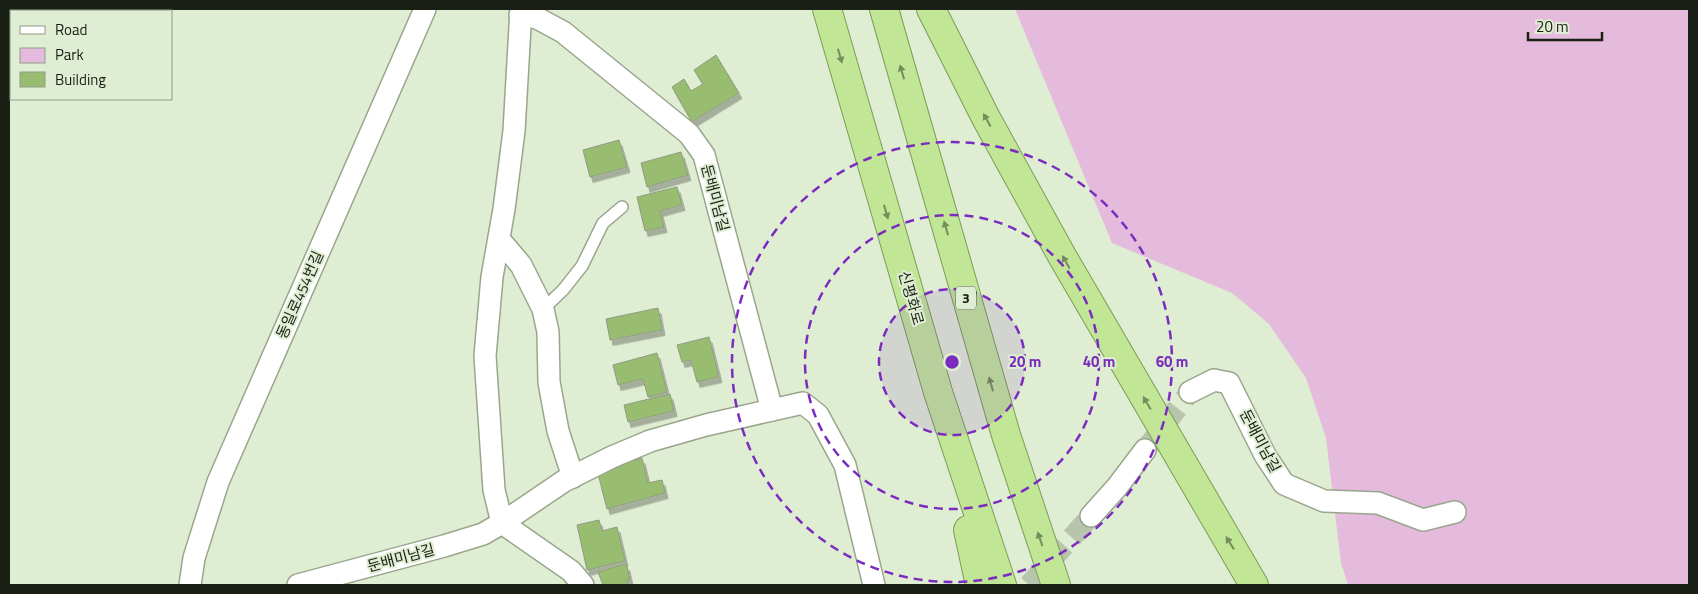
<svg xmlns="http://www.w3.org/2000/svg" width="1698" height="594" font-family="'Titillium Web','Noto Sans KR',sans-serif">
<defs>
<filter id="shadow"><feDropShadow dx="3" dy="5.5" stdDeviation="0" flood-color="#0004"/></filter>
</defs>
<rect width="100%" height="100%" fill="#dfedd2"/>
<polygon fill="#e4badd" points="1015,9 1689,9 1689,585 1348,585 1341,563 1326,438 1306,378 1269,324 1232,293 1112,243"/>
<g fill="#98bc70" stroke="#8f9b83" filter="url(#shadow)">
<polygon points="716,55 739,93 692,122 672,87 684,79 691,91 703,84 694,70"/>
<polygon points="619,140 627,167 590,177 583,150"/>
<polygon points="681,152 688,175 647,187 641,163"/>
<polygon points="677,187 682,205 660,211 664,227 645,231 637,197"/>
<polygon points="658,308 662,330 610,340 606,319"/>
<polygon points="709,337 719,377 697,382 691,360 682,362 677,345"/>
<polygon points="657,353 667,392 648,397 643,379 618,385 613,365"/>
<polygon points="670,394 674,411 628,422 624,405"/>
<polygon points="642,458 648,483 662,480 665,493 607,509 597,470"/>
<polygon points="599,520 602,531 617,527 625,561 587,570 577,525"/>
<polygon points="625,564 627,566 630,580 627,580 628,585 603,585 598,572"/>
</g>
<g fill="none" stroke-linecap="round" stroke-linejoin="round">
<g stroke="#b8c4ac" stroke-width="21" stroke-dasharray="21 11" stroke-linecap="butt">
<polyline points="1145,450 1190,392"/>
<polyline points="1029,585 1091,516"/>
</g>
<g stroke="#99a68d" stroke-width="14">
<polyline id="service" points="543,309 563,290 582,266 603,223 622,207"/>
</g>
<g stroke="#99a68d" stroke-width="24">
<g id="minor">
<polyline points="521,9 514,131 504,209 492,277 485,356 494,490 502,523 571,571 583,585"/>
<polyline points="520,15 537,18 563,32 689,134 704,155 772,410"/>
<polyline points="499,239 521,265 543,309 548,332 549,382 558,431 573,477"/>
<polyline points="1190,392 1214,380 1229,383 1265,455 1284,484 1324,501 1378,503 1423,520 1455,512"/>
<polyline points="1091,516 1117,487 1145,450"/>
<polyline points="190,585 194,558 218,482 425,9"/>
<polyline points="298,585 444,546 483,534 502,523 564,481 612,457 650,441 706,425 803,403 818,415 845,465 874,585"/>
</g>
</g>
<g stroke="#7c9c58" stroke-width="30">
<g id="trunk">
<polyline points="827,9 938,392 1002,585"/>
<polyline points="884,9 1006,435 1056,585"/>
<polyline points="931,9 986,118 1062,256 1254,585"/>
<polyline points="968,530 980,585"/>
</g>
</g>
<use href="#service" stroke="#fff" stroke-width="11"/>
<use href="#minor" stroke="#fff" stroke-width="21"/>
<use href="#trunk" stroke="#c0e696" stroke-width="28"/>
</g>
<defs><path id="oneway-solid" d="M-6-.8H1V-3.2L6.5 0L1 3.2V.8H-6Z" transform="scale(1.25)"/></defs>
<g fill="#768d5c">
<use href="#oneway-solid" transform="translate(840 56) rotate(74)"/>
<use href="#oneway-solid" transform="translate(902 72) rotate(-106)"/>
<use href="#oneway-solid" transform="translate(987 120) rotate(-119)"/>
<use href="#oneway-solid" transform="translate(886 212) rotate(74)"/>
<use href="#oneway-solid" transform="translate(946 228) rotate(-106)"/>
<use href="#oneway-solid" transform="translate(1066 262) rotate(-120)"/>
<use href="#oneway-solid" transform="translate(991 384) rotate(-106)"/>
<use href="#oneway-solid" transform="translate(1147 403) rotate(-120)"/>
<use href="#oneway-solid" transform="translate(1040 539) rotate(-109)"/>
<use href="#oneway-solid" transform="translate(1230 543) rotate(-122)"/>
</g>
<circle cx="952" cy="362" r="73" fill="#7b2cbf" fill-opacity=".12"/>
<g fill="none" stroke="#7b2cbf" stroke-width="2.5" stroke-dasharray="9 6">
<circle cx="952" cy="362" r="73"/>
<circle cx="952" cy="362" r="147"/>
<circle cx="952" cy="362" r="220"/>
</g>
<g text-anchor="middle" stroke-width="4" stroke-linejoin="round" paint-order="stroke">
<rect fill="#dfedd2" stroke="#565e4e" stroke-width="1" x="956" y="286.5" width="20" height="23" rx="4"/>
<g font-size="14" font-weight="bold" fill="#1b2016">
<text x="966" y="303">3</text>
</g>
<g font-size="15" fill="#1b2016" stroke="#dfedd2">
<text transform="translate(715 198) rotate(75)" y="5">둔배미남길</text>
<text transform="translate(300 295) rotate(-66)" y="5">동일로454번길</text>
<text transform="translate(911 298) rotate(74)" y="5">신평화로</text>
<text transform="translate(1260 441) rotate(62)" y="5">둔배미남길</text>
<text transform="translate(401 558) rotate(-15)" y="5">둔배미남길</text>
</g>
</g>
<circle cx="952" cy="362" r="8" fill="#7b2cbf" stroke="#dfedd2" stroke-width="2.5"/>
<g font-size="15" text-anchor="middle" font-weight="bold" fill="#7b2cbf" stroke="#dfedd2" stroke-width="4" stroke-linejoin="round" paint-order="stroke">
<text x="1025" y="367">20 m</text>
<text x="1099" y="367">40 m</text>
<text x="1172" y="367">60 m</text>
</g>
<rect width="1698" height="594" fill="none" stroke="#1b2016" stroke-width="20"/>
<rect x="10" y="10" width="162" height="90" fill="#dfedd2" stroke="#919b87"/>
<rect x="20" y="26" width="25" height="8" fill="#ffffff" stroke="#919b87"/>
<text x="55" y="35" font-size="15" fill="#1b2016">Road</text>
<rect x="20" y="48" width="25" height="15" fill="#e4badd" stroke="#919b87"/>
<text x="55" y="60" font-size="15" fill="#1b2016">Park</text>
<rect x="20" y="72" width="25" height="15" fill="#98bc70" stroke="#919b87"/>
<text x="55" y="85" font-size="15" fill="#1b2016">Building</text>
<path d="M1528 32v8h74v-8" fill="none" stroke="#1b2016" stroke-width="2.5"/>
<text x="1536" y="32" font-size="15" fill="#1b2016" stroke="#dfedd2" stroke-width="4" paint-order="stroke">20 m</text>
</svg>
